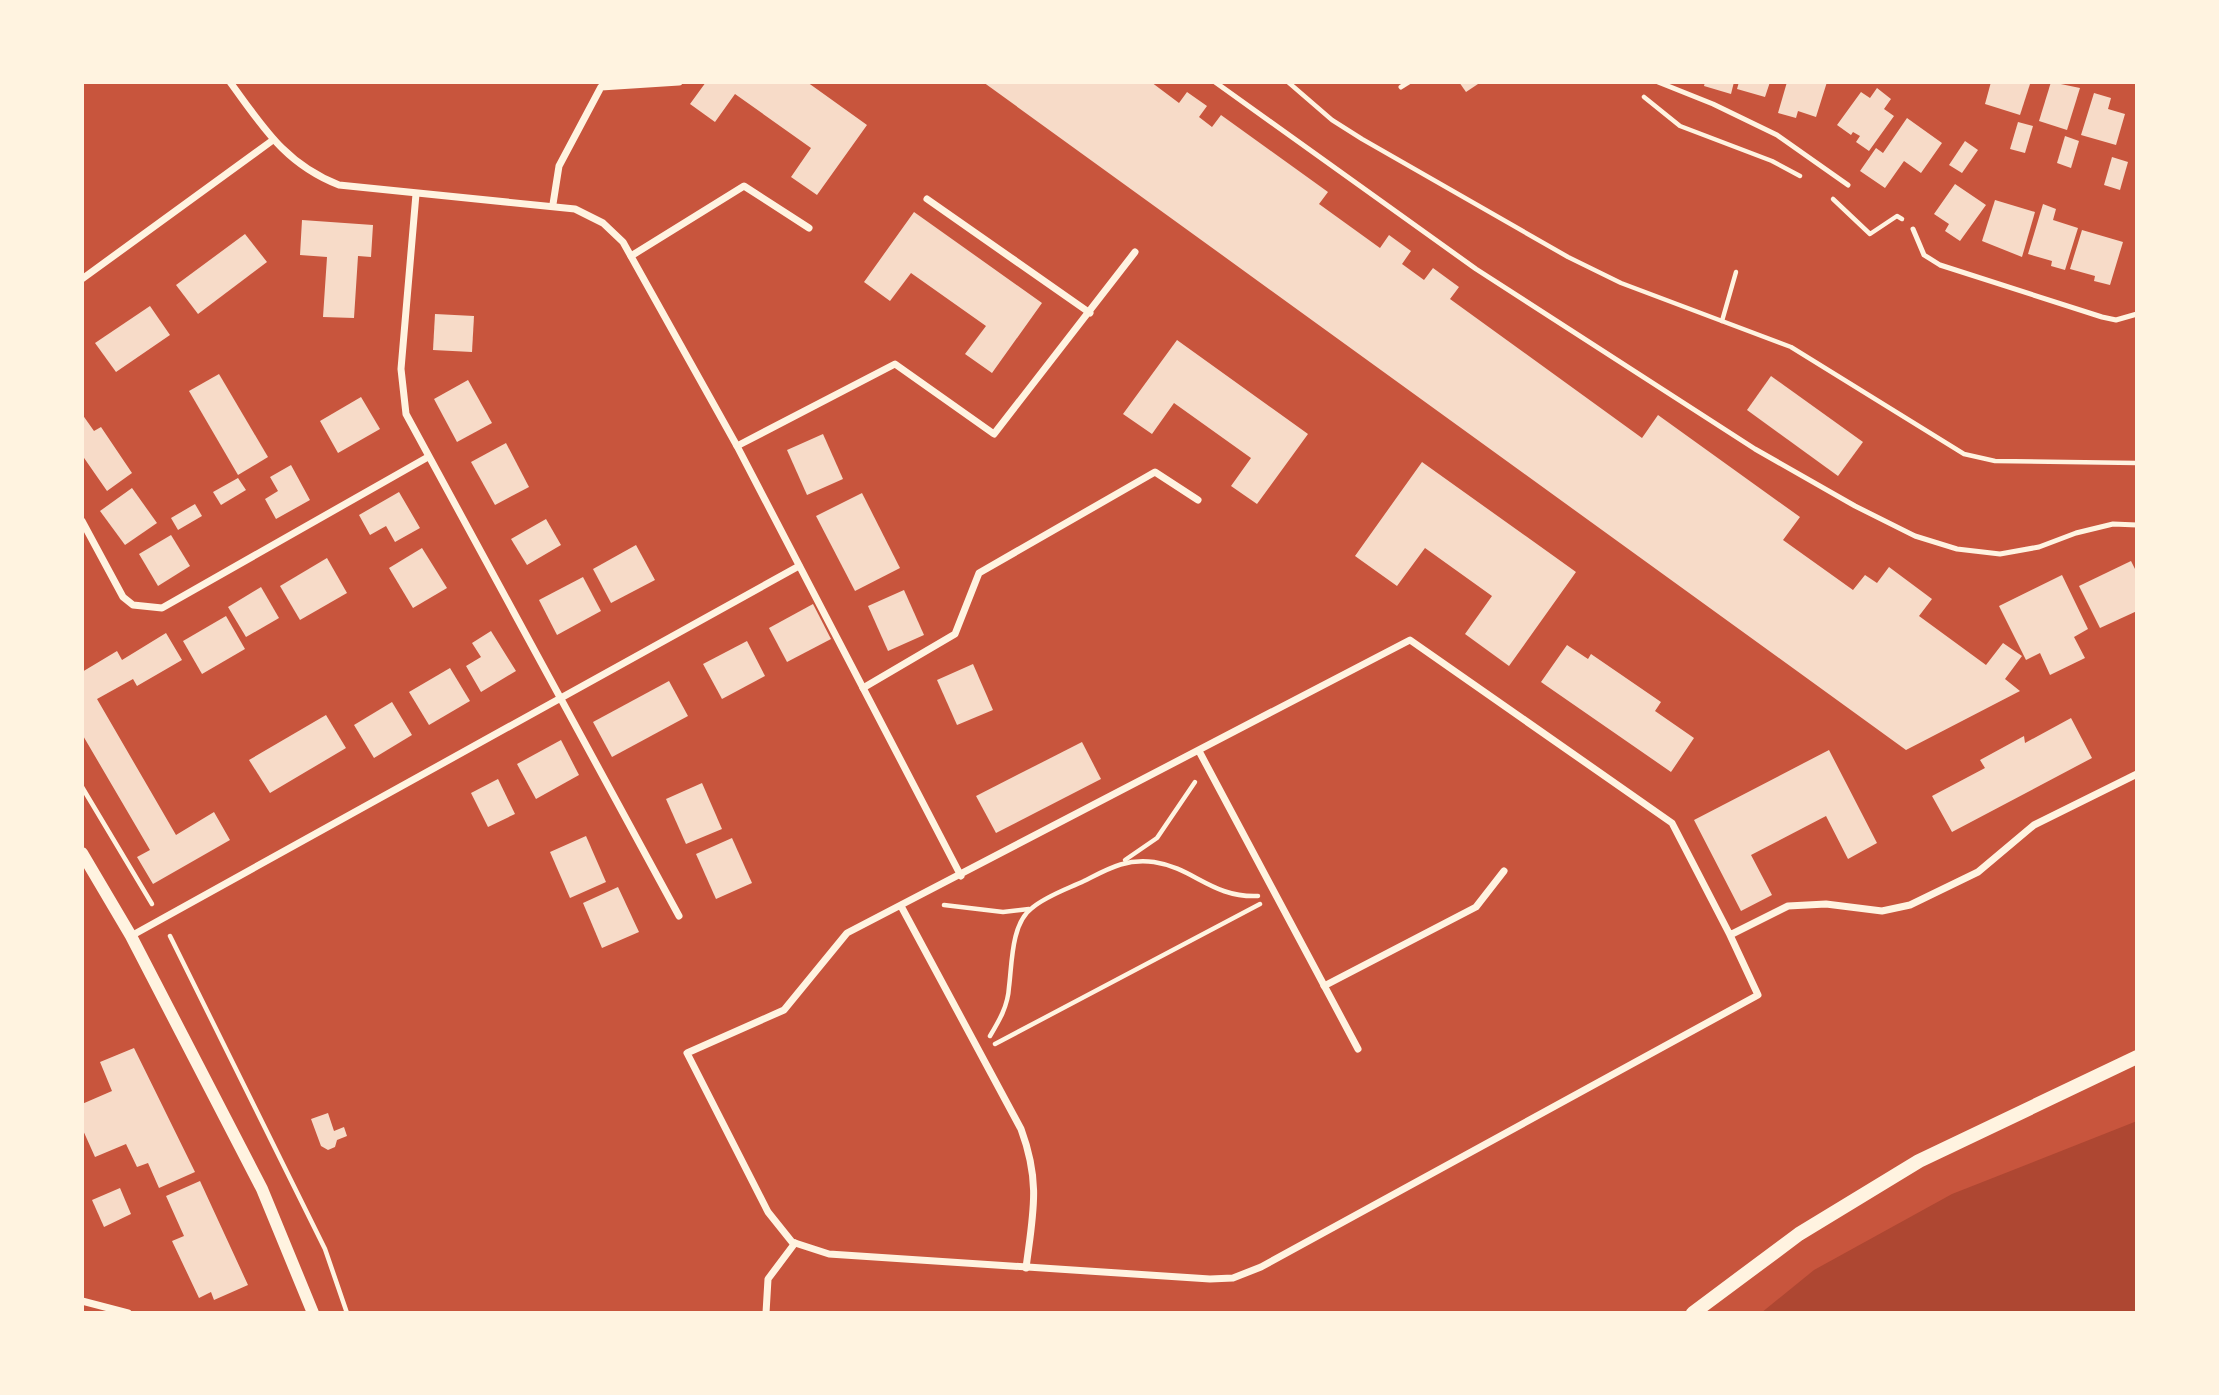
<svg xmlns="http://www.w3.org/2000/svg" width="2219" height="1395" font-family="'Roboto Serif',serif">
<rect width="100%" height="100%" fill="#c8553d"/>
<polygon fill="#ae4732" points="2137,1121 2137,1313 1761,1313 1814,1270 1952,1194"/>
<g fill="#f7dbc8">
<polygon points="706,82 807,82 867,125 817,195 791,177 811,148 735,94 715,122 690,104"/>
<polygon points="983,82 1151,82 1179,103 1187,92 1207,106 1199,117 1212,127 1221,115 1328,192 1319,204 1380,248 1389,235 1411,251 1402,264 1424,280 1433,268 1459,287 1450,299 1642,438 1658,415 1800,517 1783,540 1853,590 1865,575 1877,583 1889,567 1932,599 1919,616 1986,665 2003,643 2022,656 2005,679 2020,691 1906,750"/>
<polygon points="1459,82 1481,82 1466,92"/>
<polygon points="1705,82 1734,82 1731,94 1704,86"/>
<polygon points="1739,82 1770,82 1765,97 1737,89"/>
<polygon points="1787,82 1827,82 1816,117 1798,111 1796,118 1778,113"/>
<polygon points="1991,82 2030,84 2020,115 1985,104"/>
<polygon points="2051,82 2080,88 2067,130 2039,121"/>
<polygon points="1877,88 1891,99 1884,109 1894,116 1869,151 1856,142 1860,136 1853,132 1851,135 1837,125 1861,92 1870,98"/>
<polygon points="2094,93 2111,98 2108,109 2125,114 2116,145 2081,135"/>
<polygon points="1907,118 1942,143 1921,173 1904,161 1885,188 1860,171 1876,148 1883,153"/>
<polygon points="2018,122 2033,126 2025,153 2010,149"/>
<polygon points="2065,136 2079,141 2071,168 2057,163"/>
<polygon points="1965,141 1978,150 1962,173 1949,165"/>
<polygon points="2112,157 2128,162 2120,190 2104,185"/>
<polygon points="1955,184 1986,205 1960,241 1945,231 1949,224 1934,214"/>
<polygon points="1995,200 2035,212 2022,257 1982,241"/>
<polygon points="2043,204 2056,209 2053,220 2078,228 2065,270 2051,266 2052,261 2028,254"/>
<polygon points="914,212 1042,303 992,373 965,354 986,326 911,273 890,301 864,282"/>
<polygon points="302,220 373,225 371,257 358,256 354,318 323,317 327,257 300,255"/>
<polygon points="2082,230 2123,242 2110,285 2094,281 2095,276 2070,269"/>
<polygon points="245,234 267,262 198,314 176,285"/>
<polygon points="150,306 170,335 116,372 95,343"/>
<polygon points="435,314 474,316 472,352 433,350"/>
<polygon points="1177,340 1308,434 1257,504 1231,486 1251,458 1174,403 1152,434 1123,414"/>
<polygon points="219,374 268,457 238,475 189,391"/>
<polygon points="1771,376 1863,442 1838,476 1747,410"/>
<polygon points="468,380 492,423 457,442 434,399"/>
<polygon points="361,397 380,429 338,453 320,421"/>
<polygon points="82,414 94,431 101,427 132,473 107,491 82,455"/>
<polygon points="823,434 843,479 807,495 787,450"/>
<polygon points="506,443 529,487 495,505 471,462"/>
<polygon points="1422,462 1576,572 1509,666 1465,634 1492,596 1425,548 1397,586 1355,556"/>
<polygon points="291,465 310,500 276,519 265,499 278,491 270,477"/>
<polygon points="238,478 246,490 221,505 213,492"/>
<polygon points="132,488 157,523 125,545 100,511"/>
<polygon points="399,492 420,528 395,542 386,526 370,535 359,515"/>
<polygon points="862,493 900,568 855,591 816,516"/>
<polygon points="195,504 202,516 178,530 171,518"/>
<polygon points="546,519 561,545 527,565 511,539"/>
<polygon points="171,535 190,566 158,586 139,554"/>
<polygon points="636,545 655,580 611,603 593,569"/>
<polygon points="422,548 447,588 413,608 389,568"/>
<polygon points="327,558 347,593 300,620 280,586"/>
<polygon points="2131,561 2137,573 2137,611 2100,628 2079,586"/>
<polygon points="2062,575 2088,629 2074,637 2085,658 2050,675 2040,653 2026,660 1999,606"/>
<polygon points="583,577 601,611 557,635 539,600"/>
<polygon points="261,587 279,618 246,637 228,607"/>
<polygon points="904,590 924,635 888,651 868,606"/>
<polygon points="813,604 831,639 787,662 769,628"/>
<polygon points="226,616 245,649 202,674 183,641"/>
<polygon points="491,631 516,671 481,692 466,666 481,657 472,643"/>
<polygon points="166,633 182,660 137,686 133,679 97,699 176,835 214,812 230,840 153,884 137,857 150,850 82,734 82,672 117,651 122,660"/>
<polygon points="747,641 765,676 722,699 703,664"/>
<polygon points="1567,645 1588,659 1591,654 1661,702 1655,711 1694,738 1671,772 1541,682"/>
<polygon points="973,664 993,710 957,725 937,680"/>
<polygon points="450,668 470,701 429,725 409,692"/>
<polygon points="669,681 688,716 612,757 593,722"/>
<polygon points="392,702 412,735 374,758 354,725"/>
<polygon points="326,715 346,748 270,793 249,760"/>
<polygon points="2071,718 2092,758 1952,832 1932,796 1985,768 1980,760 2024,736 2025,743"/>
<polygon points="561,740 579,775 536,799 517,764"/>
<polygon points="1082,742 1101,779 996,833 976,796"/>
<polygon points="1829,750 1877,843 1848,859 1826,816 1751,855 1772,895 1741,911 1694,820"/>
<polygon points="498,779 515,814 488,827 471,793"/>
<polygon points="702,783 722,829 686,844 666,799"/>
<polygon points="586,836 606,882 570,898 550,852"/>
<polygon points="732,838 752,883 716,899 696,854"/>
<polygon points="618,887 639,932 602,948 583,903"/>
<polygon points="134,1048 195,1172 159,1188 148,1163 137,1167 126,1144 95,1157 82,1128 82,1104 112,1091 100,1062"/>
<polygon points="328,1113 334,1131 344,1127 347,1136 337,1140 335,1147 328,1150 321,1146 311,1119"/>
<polygon points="200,1181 248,1285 214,1300 211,1292 199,1298 172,1241 184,1236 166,1196"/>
<polygon points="120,1188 131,1214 104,1227 92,1200"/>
</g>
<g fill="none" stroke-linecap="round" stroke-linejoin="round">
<g stroke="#fff3e0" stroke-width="4.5">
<polyline points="1288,82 1332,120 1362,139 1568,257 1621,283 1791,347 1964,454 1995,461 2137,463"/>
<polyline points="1644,97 1680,126 1772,161 1800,176"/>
<polyline points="1833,199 1870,234 1897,216 1902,219"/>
<polyline points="1722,321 1736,272"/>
<polyline points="82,787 152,904"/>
<polyline points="1125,860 1157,838 1195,782"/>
<polyline points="944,905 1003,912 1029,909"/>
<polyline points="170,936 325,1249 347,1313"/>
<path d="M990,1036c9,-15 18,-30 19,-49 3,-22 2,-64 23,-79 14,-12 35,-19 52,-27 24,-12 42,-23 70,-19 40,6 58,36 104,34"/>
<polyline points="995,1044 1260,904"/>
</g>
<g stroke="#fff3e0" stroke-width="5">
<polyline points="1215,82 1476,269 1755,449 1855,506 1915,536 1957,549 2000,554 2039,547 2076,533 2113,524 2137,525"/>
<polyline points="1658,82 1713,104 1777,135 1848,185"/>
<polyline points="1401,87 1409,82"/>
<polyline points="1913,229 1924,255 1940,265 2102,317 2116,320 2137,314"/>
</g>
<g stroke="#fff3e0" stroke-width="7">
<path d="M230,82c33,45 55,82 109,103l236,24 28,14 20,19 114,204 224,430"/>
<polyline points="416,194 401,369 406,414 679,916"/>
<polyline points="927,199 1090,313"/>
<polyline points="553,204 559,166 601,87 679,82"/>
<polyline points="631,256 744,186 809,228"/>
<polyline points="82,279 273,140"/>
<polyline points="737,446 895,364 994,434 1135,252"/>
<polyline points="82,521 123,597 133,605 162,608 428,457"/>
<polyline points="863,688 955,634 979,573 1155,472 1198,500"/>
<polyline points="1199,751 1358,1049"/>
<path d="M901,906l120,223c20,54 12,84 5,139"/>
<polyline points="1730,935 1758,995 1261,1267 1233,1278 1210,1279 829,1254 792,1242 768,1212 687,1053 784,1010 847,933 1410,640 1672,823 1730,935 1788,906 1826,904 1882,911 1910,905 1978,872 2034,825 2137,774"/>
<polyline points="131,936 799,566"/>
<polyline points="1324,986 1476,907 1504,871"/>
<polyline points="82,1301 128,1313"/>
<polyline points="766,1313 768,1279 795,1243"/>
</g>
<polyline stroke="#fff3e0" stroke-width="12" points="82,853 131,936 262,1189 313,1313"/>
<polyline stroke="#fff3e0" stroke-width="14" points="1693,1313 1799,1234 1919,1161 2137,1057"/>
</g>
<rect width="2219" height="1395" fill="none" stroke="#fff3e0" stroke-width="168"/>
</svg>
